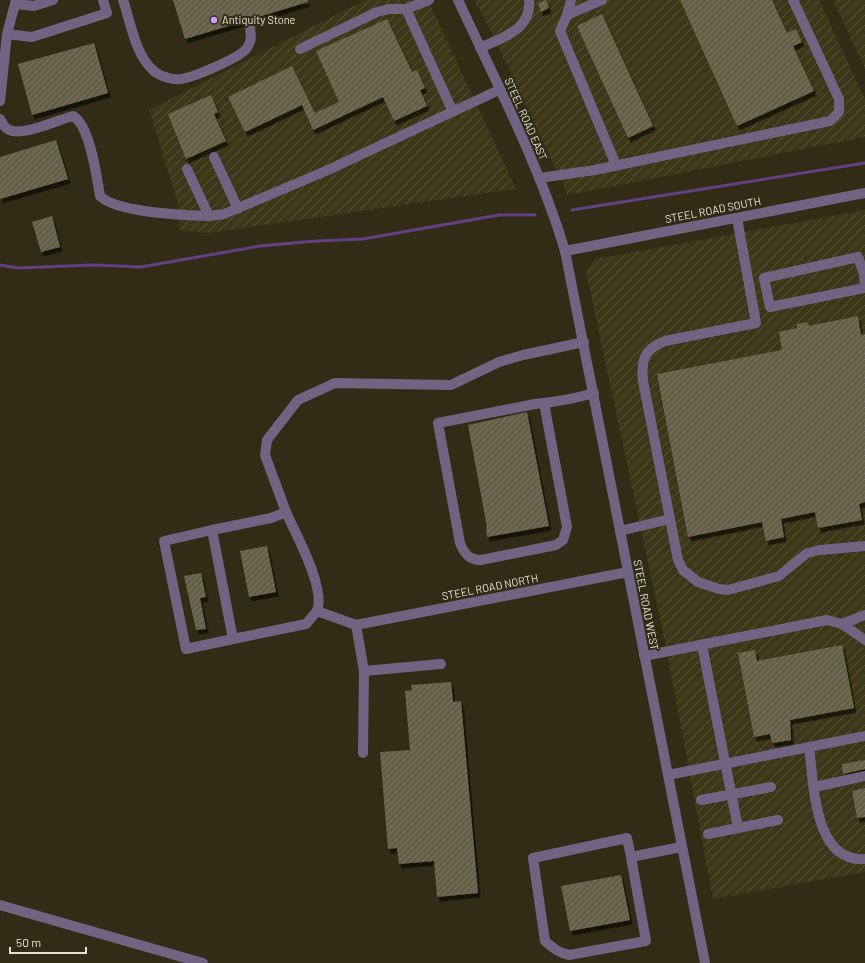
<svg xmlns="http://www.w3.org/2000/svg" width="865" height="963" font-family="Barlow,sans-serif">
<defs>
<pattern id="industrial-furrows" width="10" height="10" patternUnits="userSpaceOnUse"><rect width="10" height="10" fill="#3e3619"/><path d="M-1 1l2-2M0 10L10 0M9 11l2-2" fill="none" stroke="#5a533a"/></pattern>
<pattern id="building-hatch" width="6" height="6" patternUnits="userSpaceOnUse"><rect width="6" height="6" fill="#666048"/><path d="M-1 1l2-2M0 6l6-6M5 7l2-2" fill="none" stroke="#7c7662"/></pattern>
<filter id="shadow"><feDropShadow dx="2.5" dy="4.5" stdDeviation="0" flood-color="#0009"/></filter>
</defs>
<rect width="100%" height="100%" fill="#322c17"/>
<g fill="url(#industrial-furrows)">
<polygon points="365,0 428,0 516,189 209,233 179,230 179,206 149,110"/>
<polygon points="474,0 819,0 865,99 865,137 568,195 491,31"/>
<polygon points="833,0 865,0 865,69"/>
<polygon points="865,210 865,872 713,899 663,632 586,272 595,259"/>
</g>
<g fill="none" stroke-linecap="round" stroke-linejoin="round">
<g stroke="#643f83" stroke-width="3">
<polyline points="572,210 865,163"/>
<polyline points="0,265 17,268 93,265 141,267 260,246 316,241 363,239 499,215 535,215"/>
</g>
</g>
<g fill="url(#building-hatch)" filter="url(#shadow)">
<polygon points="173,0 308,0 308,2 185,39"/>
<polygon points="546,0 549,8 541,12 538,3"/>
<polygon points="680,0 772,0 787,33 796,29 802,42 793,46 814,91 737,126"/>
<polygon points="602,14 653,126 628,138 577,26"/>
<polygon points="387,19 412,72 417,70 425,88 420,90 427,106 394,121 383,97 313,130 302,105 245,132 228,97 292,66 315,113 339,102 316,51"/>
<polygon points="94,43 108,93 32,115 18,64"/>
<polygon points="211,95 218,112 214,114 226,141 186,159 168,114"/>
<polygon points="56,140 68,179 0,199 0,157"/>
<polygon points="52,216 60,247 41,252 32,222"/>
<polygon points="858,316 861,335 865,334 865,502 859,504 862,520 818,528 815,512 781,519 784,537 766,541 762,522 688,537 657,374 782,350 779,332 797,328 797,324 808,322 809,326"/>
<polygon points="527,412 549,526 487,537 486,528 487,527 468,425"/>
<polygon points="267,546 276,592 249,597 240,551"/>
<polygon points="201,573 206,597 200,598 206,629 196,630 184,576"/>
<polygon points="842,645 854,708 790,720 791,740 772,743 770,734 754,737 738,653 755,650 757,661"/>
<polygon points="451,682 453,702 461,701 478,893 437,897 434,861 399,864 397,848 388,849 380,752 410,750 405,691 412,690 411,685"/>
<polygon points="865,760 865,769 843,774 842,764"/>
<polygon points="865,788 865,817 857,818 852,791"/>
<polygon points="621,875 630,920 570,931 561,886"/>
</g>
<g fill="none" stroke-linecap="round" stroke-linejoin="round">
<g stroke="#726382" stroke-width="10">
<polyline points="16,0 7,34 32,37 107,13 103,0"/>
<path d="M123,0c8,23 12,56 32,72 7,5 18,8 26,7 13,-2 59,-21 66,-31 5,-7 4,-12 3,-20"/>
<polyline points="429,0 406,9 453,112"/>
<path d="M458,0c38,82 81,164 107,251l140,712"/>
<polyline points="571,0 567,15 560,31 616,165"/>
<polyline points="15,4 34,6 53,0"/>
<polyline points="567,15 602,0"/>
<path d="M480,48c21,-10 52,-18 49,-48"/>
<polyline points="300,49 377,12 389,9 406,9"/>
<polyline points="0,101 7,34"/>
<path d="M0,119c3,6 6,11 13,12 15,3 45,-11 60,-15 17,9 24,62 27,80 17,17 84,19 109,20"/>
<polyline points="214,157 238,209"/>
<polyline points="187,169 209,216 224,214 328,170 499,90"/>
<polyline points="539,178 595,170 830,121 839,112 839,99 793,0"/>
<path d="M737,218l19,105 -91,18c-21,8 -24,19 -22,40l35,179 5,10 15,12 21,7 9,1 51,-14 28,-23 13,-3 45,-4"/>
<polyline points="565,251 865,193"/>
<polyline points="865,288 864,274 858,257 764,278 770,307 865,288"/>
<path d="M544,403l23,124 -4,13 -7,5 -75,15c-12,0 -17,-7 -21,-17l-22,-120 97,-19c20,-2 39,-5 59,-11"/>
<polyline points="286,512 265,455 267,440 298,400 335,383 451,385 499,362 523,355 584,342"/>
<polyline points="212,530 164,541 186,649 233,639"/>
<polyline points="620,531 670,519"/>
<path d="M317,611c9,-23 -21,-76 -31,-99l-15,6 -59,12 21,109 73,-15 11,-13 39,14 272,-53"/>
<polyline points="842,624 865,615"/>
<polyline points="356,625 364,671 441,664"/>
<polyline points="702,645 738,828 708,834"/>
<polyline points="644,656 827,620 842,624 865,640"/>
<path d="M809,747c5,35 4,116 56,112"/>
<polyline points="363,753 364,671"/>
<polyline points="668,775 865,736"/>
<polyline points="815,787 865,776"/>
<polyline points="701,800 771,787"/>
<polyline points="738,828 778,820"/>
<path d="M631,857l15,84 -77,14c-10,-2 -16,-7 -24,-14l-12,-83 94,-20 4,19 50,-10"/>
<polyline points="0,905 203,963"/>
</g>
</g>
<circle fill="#d09dff" stroke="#322c17" stroke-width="1.5" cx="214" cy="20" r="4"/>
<g text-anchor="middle" stroke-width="4" stroke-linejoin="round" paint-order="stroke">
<g font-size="11" fill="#e4e0d3" stroke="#322c17" text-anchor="start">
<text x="222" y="24">Antiquity Stone</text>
</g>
<g font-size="11" fill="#e4e0d3" stroke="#322c17">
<text transform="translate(526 119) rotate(66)" y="4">STEEL ROAD EAST</text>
<text transform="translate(713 210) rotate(-11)" y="4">STEEL ROAD SOUTH</text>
<text transform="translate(490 587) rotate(-11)" y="4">STEEL ROAD NORTH</text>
<text transform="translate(646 605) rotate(79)" y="4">STEEL ROAD WEST</text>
</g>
</g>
<path d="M10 947v6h76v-6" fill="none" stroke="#e4e0d3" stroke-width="2"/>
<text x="16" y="947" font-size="12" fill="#e4e0d3" stroke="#322c17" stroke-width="3" paint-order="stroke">50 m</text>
</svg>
